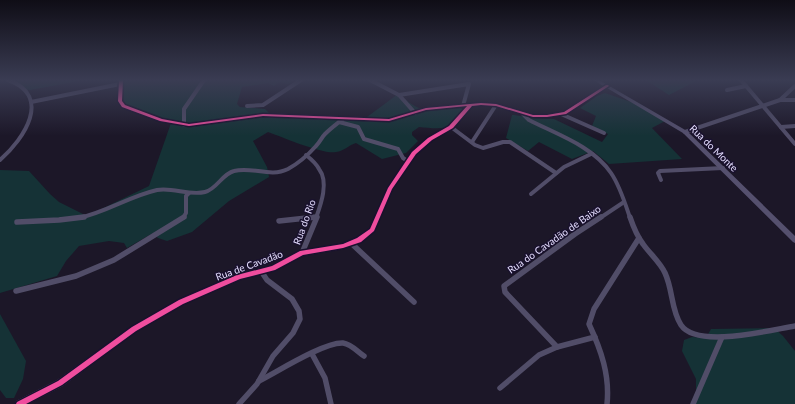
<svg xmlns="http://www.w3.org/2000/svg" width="795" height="404" font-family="Lato,sans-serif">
<rect width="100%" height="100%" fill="#1c1728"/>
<g fill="#153236">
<polygon points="13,80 80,80 79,81 30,90 23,89"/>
<path d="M124,80h164l4,2 -4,2 -9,-2 -5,4 -6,-3 -26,4 -5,17 3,3 25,2 8,8 90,3 35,-26c7,5 16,13 24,15 14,4 33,-8 46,3 -12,19 -29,17 -49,15l-7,5v3l6,6 -12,12 -24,6 -26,-16c-7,2 -12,8 -20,9 -12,3 -54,-15 -68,-20l-15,9 14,26 2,10 -40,24 -37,31 -25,9 -9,-3 -5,-5 -26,15 -3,-5 -15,-2 -30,5 -13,15 -9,15 -57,17v-123l29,1 21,23 9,8 28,14 62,-30 22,-63 -45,-17c-6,-9 -6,-16 -2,-26z"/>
<polygon points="646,80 698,80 669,95"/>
<polygon points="605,93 634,103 665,121 652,128 682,159 609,164 593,151 572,159 539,142 528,151 506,138 512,115 514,115 533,118 554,119 602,142 608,134 592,126 596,116 580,108 597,96"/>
<polygon points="0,314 26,361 23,379 14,398 6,398 0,390"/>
<polygon points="774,328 783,336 795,351 795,404 696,404 696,379 682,351 684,340 692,337 706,338 711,329"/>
</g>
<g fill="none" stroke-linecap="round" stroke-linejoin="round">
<g stroke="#514d68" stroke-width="4">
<polyline points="370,80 399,95 415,113"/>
<polyline points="741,80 795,144"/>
<polyline points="727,90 746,86"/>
<polyline points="399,95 469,84 463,106"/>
<polyline points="780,100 795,100"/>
<polyline points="31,102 120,84"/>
<polyline points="247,106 263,105 301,80"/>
<path d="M522,113l7,7c27,14 64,26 82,53 9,13 14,30 19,45"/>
<polyline points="561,114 604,133"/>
<polyline points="339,122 358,127 364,139 398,149 403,158 409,162"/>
<polyline points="184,125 184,109 204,80"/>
<polyline points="451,127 475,145 483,148 503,142 510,142 556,173"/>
<polyline points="781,127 795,126"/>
<polyline points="685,132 780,100 795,86"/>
<polyline points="472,142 496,105"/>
<path d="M306,155c5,4 10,8 13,14 10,13 2,35 -3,49"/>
<path d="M0,160c24,-21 53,-64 8,-80"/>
<polyline points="661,180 658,173 660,171 723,168"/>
<polyline points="531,194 564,167 591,154"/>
<path d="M79,218c28,-6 51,-22 78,-28 16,-3 32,6 48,2 12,-3 17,-18 29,-21 18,-5 36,7 54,-2 11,-6 20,-14 28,-23 4,-4 6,-9 9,-12 6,-6 13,-11 19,-16"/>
<polyline points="183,218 186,213 186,196 189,193"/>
<polyline points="309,218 316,217"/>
<polyline points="600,218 624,202"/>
</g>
<g stroke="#514d68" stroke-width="5.5">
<path d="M630,217c3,9 7,19 13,27 7,10 17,18 22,29 8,17 6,37 16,52 16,24 89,5 114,1"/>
<polyline points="279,221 316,217"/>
<polyline points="17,222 59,220 84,217"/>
<polyline points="352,244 414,302"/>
<polyline points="302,253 317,217"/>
<polyline points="16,291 76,276 114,260 184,217"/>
<polyline points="557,347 505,292 504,286 575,234 601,217"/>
<polyline points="312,354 325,378 331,404"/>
<path d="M259,381c18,-9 65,-39 84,-38 8,1 15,9 21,13"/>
<polyline points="500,388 539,355 557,347 595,337"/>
<polyline points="239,404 257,384 273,356 293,333 300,319 299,311 292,299 267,280 261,271"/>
<path d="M607,404c3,-29 -6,-54 -18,-80l5,-15 45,-71"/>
<polyline points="693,404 722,337"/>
</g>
<polygon fill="#55506e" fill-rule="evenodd" points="119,80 123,80 122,101 125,105 162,119 189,123 263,113 389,118 426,107 481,103 496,104 533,114 547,114 564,112 603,86 594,80 599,80 687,131 795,236 795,243 793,242 683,133 607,88 567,114 547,118 533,118 496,106 481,105 473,106 453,128 432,140 416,154 393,189 374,232 361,242 343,249 303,256 275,270 240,280 184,304 137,331 63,386 28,404 15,404 16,401 57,380 131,327 178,300 237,275 271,266 300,251 343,243 357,238 370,228 387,188 412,152 428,138 449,126 467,107 426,110 389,122 263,117 189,127 159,121 121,107 118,101"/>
<g stroke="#19112e" stroke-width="3">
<polygon id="cycleway" points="119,80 123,80 122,101 125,105 162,119 189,124 263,114 389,119 426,108 481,103 496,104 533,115 547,115 564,112 606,85 608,85 609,86 566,114 547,117 533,117 496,106 481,105 472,106 453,128 432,140 416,154 392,189 374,231 361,242 343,248 303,255 275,270 240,279 183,304 136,331 62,385 26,404 16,404 17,402 58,381 132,327 179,300 237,275 272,266 300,251 343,244 357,238 370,229 388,188 412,152 428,138 449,126 467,106 426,110 389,121 263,116 189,126 160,121 122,107 118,101"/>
</g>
<use href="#cycleway" fill="#ef4d9e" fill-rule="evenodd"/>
</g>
<linearGradient id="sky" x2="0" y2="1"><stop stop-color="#0f0d16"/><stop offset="0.59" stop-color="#3a3c53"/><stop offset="1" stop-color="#3a3c53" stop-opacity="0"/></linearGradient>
<rect width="795" height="136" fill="url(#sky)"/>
<g text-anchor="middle" stroke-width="3" stroke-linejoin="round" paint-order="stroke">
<g font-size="10" fill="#e5deff" stroke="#19112e">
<text transform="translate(714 148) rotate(44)" y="4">Rua do Monte</text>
<text transform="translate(304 222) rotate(-70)" y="4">Rua do Rio</text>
<text transform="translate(554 239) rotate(-35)" y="4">Rua do Cavadão de Baixo</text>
<text transform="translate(249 265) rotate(-20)" y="4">Rua de Cavadão</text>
</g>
</g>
</svg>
